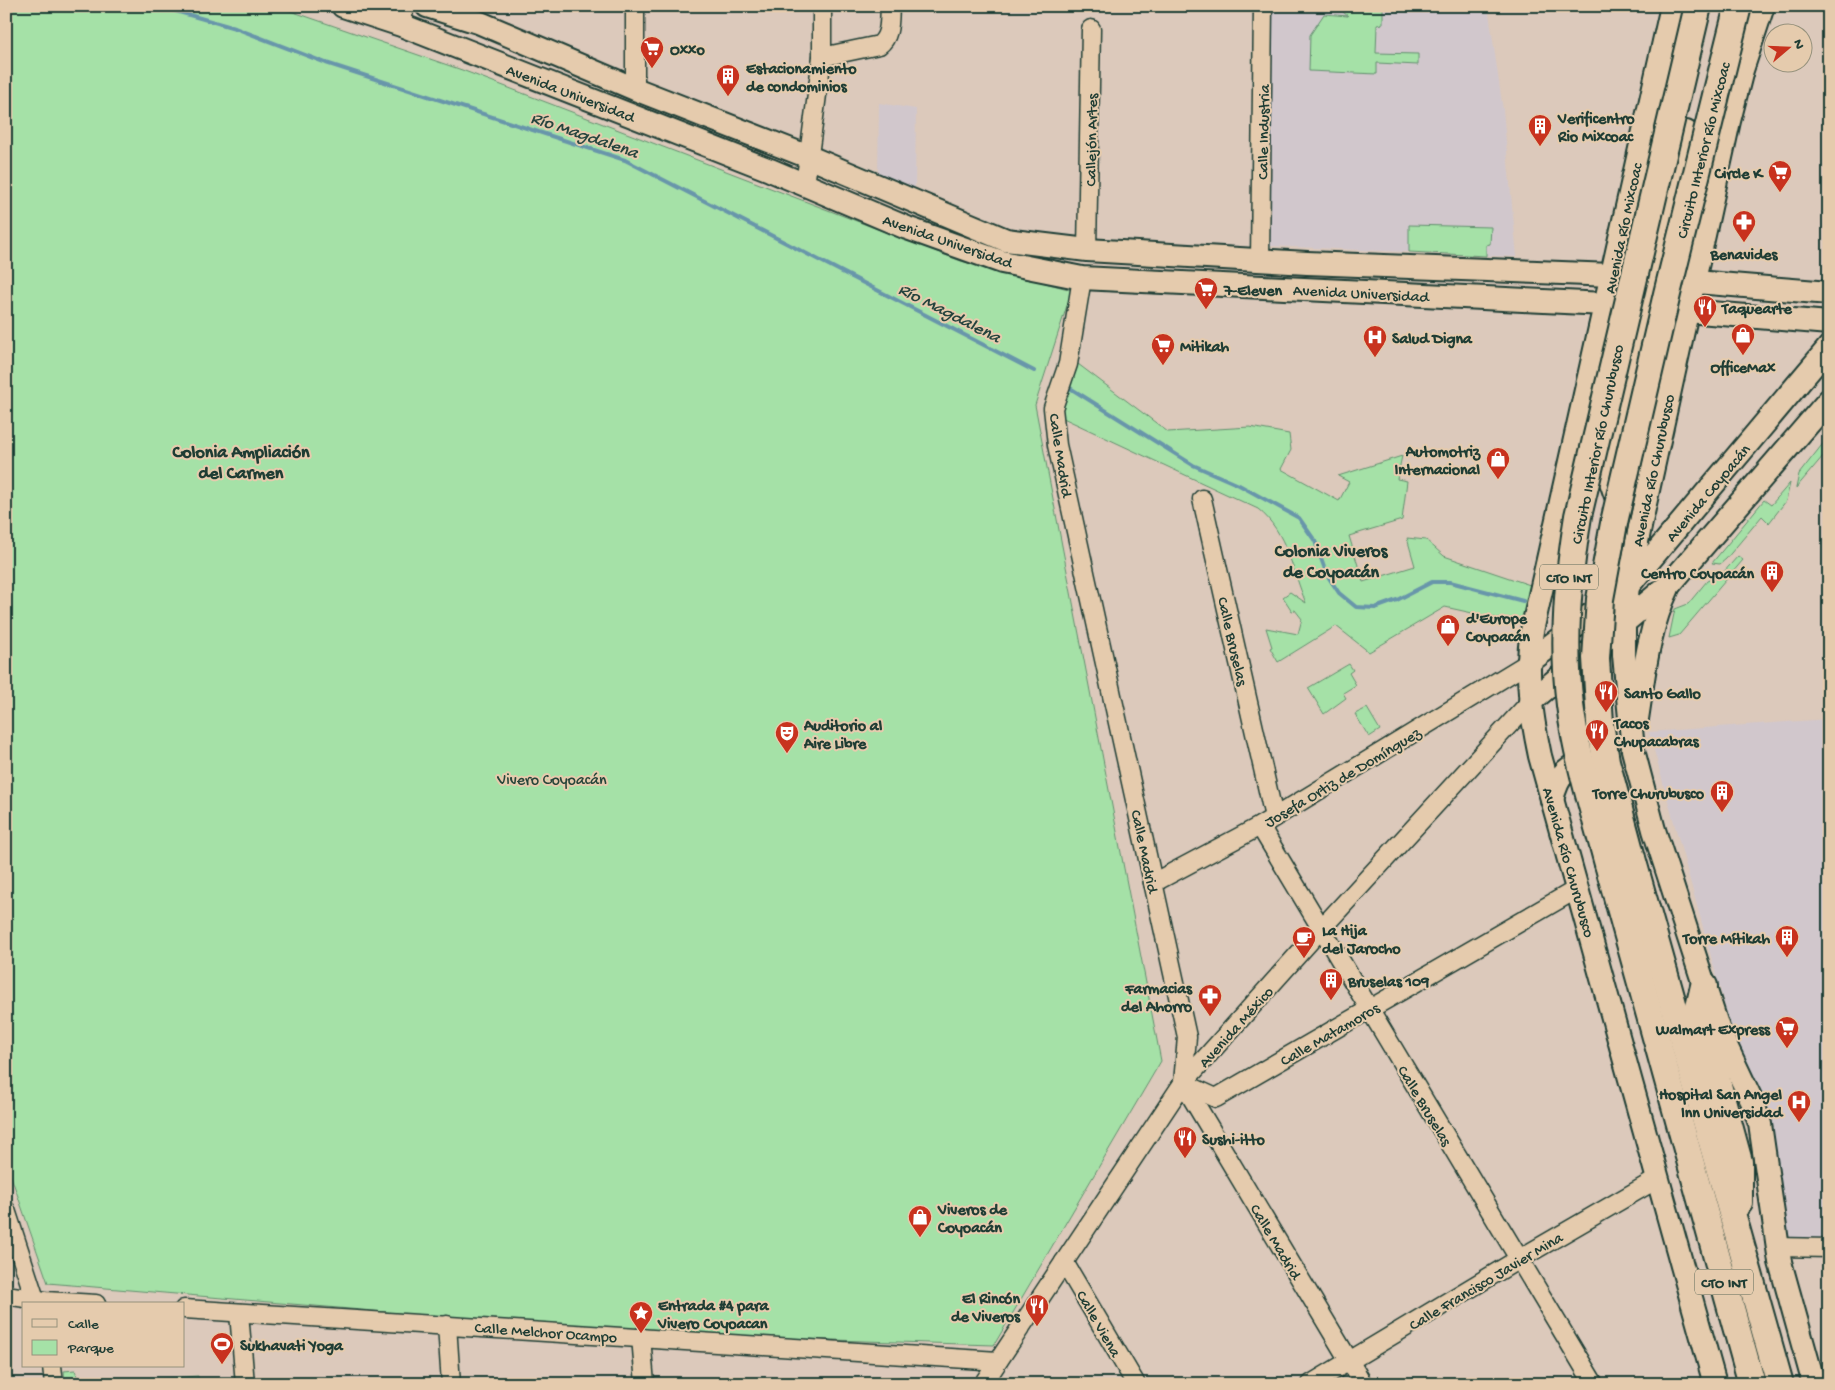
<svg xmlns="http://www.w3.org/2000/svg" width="1835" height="1390" font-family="'Gochi Hand',sans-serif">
<rect width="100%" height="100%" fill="#dcc9bb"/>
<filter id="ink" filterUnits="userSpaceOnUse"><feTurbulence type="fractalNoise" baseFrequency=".02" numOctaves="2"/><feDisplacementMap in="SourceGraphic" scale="10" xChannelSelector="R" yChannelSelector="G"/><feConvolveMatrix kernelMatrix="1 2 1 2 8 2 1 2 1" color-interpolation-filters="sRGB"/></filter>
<g filter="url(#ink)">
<g fill="#d1c7cc">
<polygon points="1272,6 1488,6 1503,110 1517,257 1270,246"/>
<polygon points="879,103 916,109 915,188 878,175"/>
<polygon points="1829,719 1829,1243 1793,1240 1787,1233 1768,1111 1735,1040 1728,1018 1649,732"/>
</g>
<g fill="#a5e1a7" stroke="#628f6e">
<polygon points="6,6 276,6 462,70 961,261 1072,290 1035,405 1161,1061 994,1345 640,1334 48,1283 6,1162"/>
<polygon points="1354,6 1383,6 1383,24 1377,25 1376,53 1418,54 1418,65 1377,63 1377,74 1309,71 1310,35 1324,14 1348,16 1343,12"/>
<polygon points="1409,225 1491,227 1490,244 1486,245 1486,256 1409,252"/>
<path d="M1078,364l90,68 82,-5 39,7 2,16 -10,19 58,32 10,-19 -11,-6 64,-20 -5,23 10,2 -5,39 -53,16 14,46 52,-16 -8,-28 19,2 18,16 86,29 -8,39 -77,-17 -76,45 -33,-26 -58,36 -8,-14 2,-1 -6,-19 32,6 4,-15 -7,-9 -3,1 -9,-14 7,-5 16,11c-14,-33 -19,-71 -48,-94l-199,-93z"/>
<polygon points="1829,436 1829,449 1796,488 1799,474"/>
<polygon points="1790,483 1786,501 1769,523 1762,516 1726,559 1720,564 1712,563 1764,500 1771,505"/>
<polygon points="1738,556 1743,560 1679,635 1669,638 1675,609 1688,604 1707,581 1722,574"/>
<polygon points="1349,664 1353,670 1349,673 1356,685 1343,693 1346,698 1324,714 1308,688"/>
<polygon points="1367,708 1380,730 1369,737 1355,714"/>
<polygon points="75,1370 80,1384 65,1384 64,1371"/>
<polygon points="198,1376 198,1384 157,1384 157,1379"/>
</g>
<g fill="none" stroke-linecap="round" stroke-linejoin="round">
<g stroke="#6896aa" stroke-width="4">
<polyline points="158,6 235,28 326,63 625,160 1034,371"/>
<polyline points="1070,388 1193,465 1239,485 1299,518 1315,541 1327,575 1339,593 1356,607 1375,608 1397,600 1432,582 1450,582 1523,601"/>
</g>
<g stroke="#1f3d34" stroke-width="21">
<g id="minor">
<polyline points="635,6 635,89"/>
<polyline points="401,25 405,6"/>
<path d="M822,57l57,-12c12,-9 10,-25 11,-39"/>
<polyline points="805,185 822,57 822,6"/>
<polyline points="1087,250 1091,29"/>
<polyline points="1260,259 1263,6"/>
<polyline points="1082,278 1068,364 1053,408 1057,445 1187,1037 1183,1083 1363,1384"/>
<polyline points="1202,499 1274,817"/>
<polyline points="1260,826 1594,1384"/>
<polyline points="1153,883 1260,826 1528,663"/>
<polyline points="1183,1083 1216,1098 1577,889"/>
<polyline points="6,1210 35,1299"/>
<polyline points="1777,1247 1829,1248"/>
<polyline points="1064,1262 1136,1384"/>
<polyline points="6,1295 45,1301 96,1304"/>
<polyline points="184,1309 998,1361"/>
<polyline points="239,1313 245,1384"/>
<polyline points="447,1325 451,1384"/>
<polyline points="641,1337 645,1384"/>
<polyline points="52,1366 54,1384"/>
<polyline points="983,1384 1183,1083 1320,930 1530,702"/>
<polyline points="1311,1384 1519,1259 1659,1178"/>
</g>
</g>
<g stroke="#1f3d34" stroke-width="26">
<g id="major">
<polyline points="343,6 401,25 770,170 907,228 1002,262 1082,278 1605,304 1829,323"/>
<polyline points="427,6 478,22 635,89 809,157 1006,240 1087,250 1307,263 1612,275 1829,293"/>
<path d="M1672,6l-140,625c-7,42 -1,83 8,125l175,628"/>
<polyline points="1763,6 1742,70 1729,121 1641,522 1628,586 1624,624 1624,655 1633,750 1654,830 1719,1031 1752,1101 1760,1124 1780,1262 1814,1384"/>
<polyline points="1619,505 1611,482 1611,463 1686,132"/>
<polyline points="1528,663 1628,586 1829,347"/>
<polyline points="1530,702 1671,583 1829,400"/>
<path d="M1637,719c7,-45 11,-89 31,-131"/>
<path d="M1552,800c6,-27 17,-37 44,-42"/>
</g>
</g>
<g stroke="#1f3d34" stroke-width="30">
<g id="highway">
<polyline points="1632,858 1780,1384"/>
<polyline points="1608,864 1752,1384"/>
<polyline points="1704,986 1698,1012 1739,1162 1739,1203"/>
</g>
</g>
<use href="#minor" stroke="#e5cbad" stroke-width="18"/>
<use href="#major" stroke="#e5cbad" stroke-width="22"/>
<use href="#highway" stroke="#e5cbad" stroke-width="26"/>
<g stroke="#1f3d34" stroke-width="30" stroke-linecap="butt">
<g id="highway-bridge">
<polyline points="1632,858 1606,761 1600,723 1596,658 1600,599 1615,518 1667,294 1738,6"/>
<path d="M1608,864c-14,-53 -31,-105 -38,-159 -8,-64 -2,-126 8,-189l120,-510"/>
</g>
</g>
<use href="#highway-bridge" stroke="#e5cbad" stroke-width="26"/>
</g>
</g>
<defs>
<g id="supermarket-pin" transform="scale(1.25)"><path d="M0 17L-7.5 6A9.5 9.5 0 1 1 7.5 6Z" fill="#c8321e" stroke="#e5cbad"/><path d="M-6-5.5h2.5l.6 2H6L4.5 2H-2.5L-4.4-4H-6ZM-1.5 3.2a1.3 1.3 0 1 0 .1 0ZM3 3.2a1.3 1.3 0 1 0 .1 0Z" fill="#fff"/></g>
<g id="building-pin" transform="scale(1.25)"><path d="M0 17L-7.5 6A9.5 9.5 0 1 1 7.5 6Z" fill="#c8321e" stroke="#e5cbad"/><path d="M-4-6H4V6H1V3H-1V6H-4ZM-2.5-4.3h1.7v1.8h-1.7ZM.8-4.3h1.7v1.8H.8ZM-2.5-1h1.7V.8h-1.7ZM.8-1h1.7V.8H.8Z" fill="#fff"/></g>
<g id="pharmacy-pin" transform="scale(1.25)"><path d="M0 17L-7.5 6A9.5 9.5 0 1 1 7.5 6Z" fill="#c8321e" stroke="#e5cbad"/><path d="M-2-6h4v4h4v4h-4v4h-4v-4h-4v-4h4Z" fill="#fff"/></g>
<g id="restaurant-pin" transform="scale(1.25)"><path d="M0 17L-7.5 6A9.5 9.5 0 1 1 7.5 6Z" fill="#c8321e" stroke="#e5cbad"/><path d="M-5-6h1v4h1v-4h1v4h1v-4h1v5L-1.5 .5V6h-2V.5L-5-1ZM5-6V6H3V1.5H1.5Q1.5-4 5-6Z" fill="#fff"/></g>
<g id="shop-pin" transform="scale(1.25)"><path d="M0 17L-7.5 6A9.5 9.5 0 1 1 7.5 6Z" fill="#c8321e" stroke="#e5cbad"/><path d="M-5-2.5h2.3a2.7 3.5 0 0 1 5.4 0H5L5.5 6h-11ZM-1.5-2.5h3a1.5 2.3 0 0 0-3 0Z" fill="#fff"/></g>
<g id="hospital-pin" transform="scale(1.25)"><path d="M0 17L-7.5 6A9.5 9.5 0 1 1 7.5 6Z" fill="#c8321e" stroke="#e5cbad"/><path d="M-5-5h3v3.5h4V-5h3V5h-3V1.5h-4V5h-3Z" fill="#fff"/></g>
<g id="theatre-pin" transform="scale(1.25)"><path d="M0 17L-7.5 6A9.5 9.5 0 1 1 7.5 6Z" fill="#c8321e" stroke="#e5cbad"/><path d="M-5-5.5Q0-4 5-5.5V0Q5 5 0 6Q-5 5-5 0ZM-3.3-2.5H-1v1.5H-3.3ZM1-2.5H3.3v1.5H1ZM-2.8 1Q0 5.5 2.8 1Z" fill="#fff"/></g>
<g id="cafe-pin" transform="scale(1.25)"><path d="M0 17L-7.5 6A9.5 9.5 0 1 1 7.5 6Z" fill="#c8321e" stroke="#e5cbad"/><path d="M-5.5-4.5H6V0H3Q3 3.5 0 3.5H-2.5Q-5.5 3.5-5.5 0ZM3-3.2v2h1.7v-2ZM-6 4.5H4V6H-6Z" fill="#fff"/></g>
<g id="sight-pin" transform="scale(1.25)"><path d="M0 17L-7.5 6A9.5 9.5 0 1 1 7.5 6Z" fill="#c8321e" stroke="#e5cbad"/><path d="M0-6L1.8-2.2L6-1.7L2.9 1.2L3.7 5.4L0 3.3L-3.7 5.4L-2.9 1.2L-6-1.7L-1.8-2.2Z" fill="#fff"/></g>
<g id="stadium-pin" transform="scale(1.25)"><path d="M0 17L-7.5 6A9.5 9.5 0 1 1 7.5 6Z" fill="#c8321e" stroke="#e5cbad"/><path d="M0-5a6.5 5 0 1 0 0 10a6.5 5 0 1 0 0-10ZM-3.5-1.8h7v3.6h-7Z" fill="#fff"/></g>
</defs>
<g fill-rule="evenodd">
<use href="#supermarket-pin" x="652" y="48"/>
<use href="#building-pin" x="728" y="76"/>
<use href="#building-pin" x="1540" y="126"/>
<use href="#supermarket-pin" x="1780" y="172"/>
<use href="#pharmacy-pin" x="1744" y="222"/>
<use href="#supermarket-pin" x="1206" y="289"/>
<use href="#restaurant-pin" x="1705" y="307"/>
<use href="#shop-pin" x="1743" y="335"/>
<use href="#hospital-pin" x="1375" y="337"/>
<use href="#supermarket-pin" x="1163" y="345"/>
<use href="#shop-pin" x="1498" y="459"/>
<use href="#building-pin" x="1772" y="572"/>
<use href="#shop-pin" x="1448" y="626"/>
<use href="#restaurant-pin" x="1606" y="692"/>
<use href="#restaurant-pin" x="1597" y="731"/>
<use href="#theatre-pin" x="787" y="733"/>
<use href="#building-pin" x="1722" y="792"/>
<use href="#building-pin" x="1787" y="937"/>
<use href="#cafe-pin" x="1304" y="938"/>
<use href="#building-pin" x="1331" y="980"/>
<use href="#pharmacy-pin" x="1210" y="996"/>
<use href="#supermarket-pin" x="1787" y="1028"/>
<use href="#hospital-pin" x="1799" y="1102"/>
<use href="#restaurant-pin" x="1185" y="1138"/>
<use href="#shop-pin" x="920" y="1217"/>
<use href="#restaurant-pin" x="1037" y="1306"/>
<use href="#sight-pin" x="641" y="1313"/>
<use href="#stadium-pin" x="222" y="1344"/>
</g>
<g text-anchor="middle" stroke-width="4" stroke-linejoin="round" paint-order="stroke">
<g fill="#e5cbad" stroke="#5a6858" stroke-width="1">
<rect x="1540" y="564.5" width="58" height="25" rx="4"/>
<rect x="1695" y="1269.5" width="58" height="25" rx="4"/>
</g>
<g font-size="15" font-weight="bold" fill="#1f3d34">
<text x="1569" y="582">CTO INT</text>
<text x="1724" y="1287">CTO INT</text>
</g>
<g font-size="16" font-weight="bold" fill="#1f3d34" stroke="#e5cbad" text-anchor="start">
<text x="670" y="54">Oxxo</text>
<text x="746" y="73">Estacionamiento<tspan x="746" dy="18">de condominios</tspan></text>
<text x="1558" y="123">Verificentro<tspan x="1558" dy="18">Rio Mixcoac</tspan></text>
<text x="1762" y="178" text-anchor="end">Circle K</text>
<text x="1744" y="259" text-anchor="middle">Benavides</text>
<text x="1224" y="295">7-Eleven</text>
<text x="1722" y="313">Taquearte</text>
<text x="1392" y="343">Salud Digna</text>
<text x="1180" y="351">Mitikah</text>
<text x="1743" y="372" text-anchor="middle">OfficeMax</text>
<text x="1480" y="456" text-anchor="end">Automotriz<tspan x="1480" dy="18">Internacional</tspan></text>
<text x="1754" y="578" text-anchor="end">Centro Coyoacán</text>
<text x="1466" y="623">d'Europe<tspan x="1466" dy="18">Coyoacán</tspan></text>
<text x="1624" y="698">Santo Gallo</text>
<text x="1614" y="728">Tacos<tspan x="1614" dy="18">Chupacabras</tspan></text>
<text x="804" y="730">Auditorio al<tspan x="804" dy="18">Aire Libre</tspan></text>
<text x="1704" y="798" text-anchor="end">Torre Churubusco</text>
<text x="1322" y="935">La Hija<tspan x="1322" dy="18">del Jarocho</tspan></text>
<text x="1770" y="943" text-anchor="end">Torre Mítikah</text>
<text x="1348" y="986">Bruselas 109</text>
<text x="1192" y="993" text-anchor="end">Farmacias<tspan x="1192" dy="18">del Ahorro</tspan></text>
<text x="1770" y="1034" text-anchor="end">Walmart Express</text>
<text x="1782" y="1099" text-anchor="end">Hospital San Angel<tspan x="1782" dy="18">Inn Universidad</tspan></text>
<text x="1202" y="1144">Sushi-itto</text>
<text x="938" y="1214">Viveros de<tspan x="938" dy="18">Coyoacán</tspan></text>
<text x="1020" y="1303" text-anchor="end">El Rincón<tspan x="1020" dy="18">de Viveros</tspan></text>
<text x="658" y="1310">Entrada #4 para<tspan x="658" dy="18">Vivero Coyoacan</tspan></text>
<text x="240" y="1350">Sukhavati Yoga</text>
</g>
<g font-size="16" fill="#1f3d34" stroke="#e5cbad">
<text transform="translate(571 92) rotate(21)" y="6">Avenida Universidad</text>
<text transform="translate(1262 132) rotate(-89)" y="6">Calle Industria</text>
<text transform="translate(1090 140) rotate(-89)" y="6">Callejón Artes</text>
<text transform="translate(1702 150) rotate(-76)" y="6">Circuito Interior Río Mixcoac</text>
<text transform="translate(1622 228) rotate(-78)" y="6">Avenida Río Mixcoac</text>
<text transform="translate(948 240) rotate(19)" y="6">Avenida Universidad</text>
<text transform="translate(1361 292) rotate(3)" y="6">Avenida Universidad</text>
<text transform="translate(1596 444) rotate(-78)" y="6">Circuito Interior Río Churubusco</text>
<text transform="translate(1062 455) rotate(81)" y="6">Calle Madrid</text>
<text transform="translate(1652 470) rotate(-78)" y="6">Avenida Río Churubusco</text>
<text transform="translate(1707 492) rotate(-50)" y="6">Avenida Coyoacán</text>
<text transform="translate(1234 641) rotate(77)" y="6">Calle Bruselas</text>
<text transform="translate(1342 776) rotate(-31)" y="6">Josefa Ortiz de Domínguez</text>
<text transform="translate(1146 851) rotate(78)" y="6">Calle Madrid</text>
<text transform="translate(1570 862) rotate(74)" y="6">Avenida Río Churubusco</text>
<text transform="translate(1235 1026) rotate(-48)" y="6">Avenida México</text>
<text transform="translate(1329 1033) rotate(-30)" y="6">Calle Matamoros</text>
<text transform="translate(1426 1105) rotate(59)" y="6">Calle Bruselas</text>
<text transform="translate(1277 1241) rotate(59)" y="6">Calle Madrid</text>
<text transform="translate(1485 1280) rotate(-31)" y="6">Calle Francisco Javier Mina</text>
<text transform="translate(1100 1323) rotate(60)" y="6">Calle Viena</text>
<text transform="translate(546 1331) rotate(4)" y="6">Calle Melchor Ocampo</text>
</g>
<g font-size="16" fill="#26453a" stroke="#e5cbad">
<text x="552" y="784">Vivero Coyoacán</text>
</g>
<g font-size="18" font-style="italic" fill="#25443e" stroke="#e5cbad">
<text transform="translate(585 134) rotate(19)" y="6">Río Magdalena</text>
<text transform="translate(950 312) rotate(27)" y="6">Río Magdalena</text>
</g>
<g font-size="18" font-weight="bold" fill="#1f3d34" stroke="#e5cbad">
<text x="241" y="457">Colonia Ampliación<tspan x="241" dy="21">del Carmen</tspan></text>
<text x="1331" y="556">Colonia Viveros<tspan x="1331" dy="21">de Coyoacán</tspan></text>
</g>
</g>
<rect width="1835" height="1390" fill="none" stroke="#e5cbad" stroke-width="25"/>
<rect x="12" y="12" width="1810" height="1365" fill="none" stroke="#1f3d34" stroke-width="2" filter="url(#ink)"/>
<rect x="22" y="1302" width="162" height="65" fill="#e5cbad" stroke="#96927d"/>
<rect x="32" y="1319" width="25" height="8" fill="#e5cbad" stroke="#96927d"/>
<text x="68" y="1328" font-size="15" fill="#1f3d34">Calle</text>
<rect x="32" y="1340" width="25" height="15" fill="#a5e1a7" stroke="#96927d"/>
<text x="68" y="1352" font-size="15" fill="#1f3d34">Parque</text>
<g transform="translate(1788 48) rotate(71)"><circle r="24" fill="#e5cbad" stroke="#96927d"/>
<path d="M0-4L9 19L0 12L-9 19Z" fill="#c8321e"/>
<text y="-8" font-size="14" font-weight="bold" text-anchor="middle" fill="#1f3d34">N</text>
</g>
</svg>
